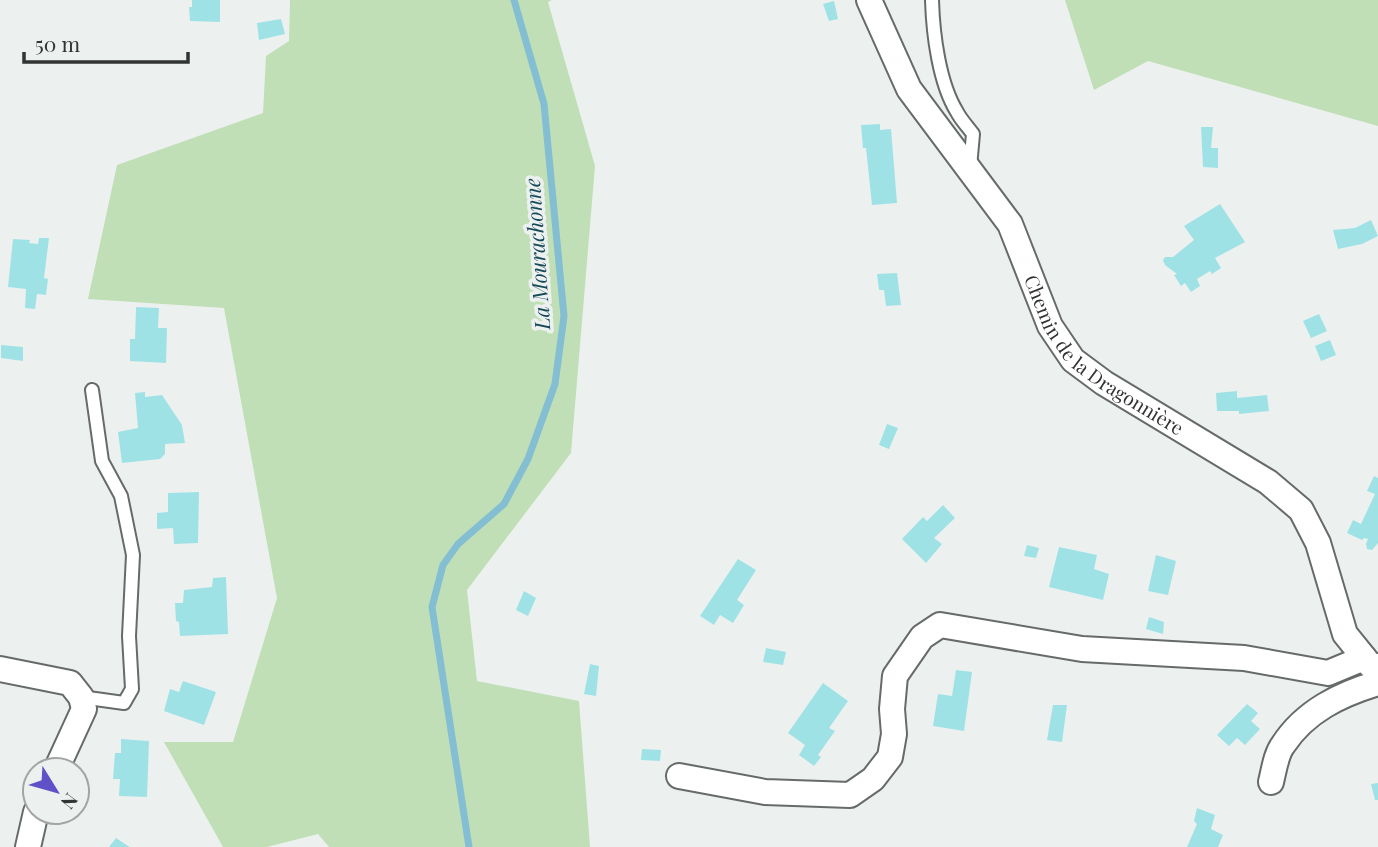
<svg xmlns="http://www.w3.org/2000/svg" width="1378" height="847" font-family="'Playfair Display',serif">
<rect width="100%" height="100%" fill="#ecf1f0"/>
<g fill="#c0dfb6">
<polygon points="290,0 552,0 548,2 595,166 571,453 467,590 477,681 579,701 590,847 329,847 318,834 267,847 223,847 164,742 233,742 277,598 224,308 88,299 117,165 263,113 266,56 289,41"/>
<polygon points="1065,0 1378,0 1378,126 1148,61 1094,90"/>
</g>
<g fill="none" stroke-linecap="round" stroke-linejoin="round">
<polyline stroke="#83bed2" stroke-width="7" points="469,847 432,607 443,565 458,544 504,504 528,459 555,384 564,316 544,104 514,0"/>
</g>
<g fill="#9fe2e6">
<polygon points="192,0 220,0 220,22 190,21 189,7 192,7"/>
<polygon points="834,1 838,19 829,21 823,4"/>
<polygon points="281,19 285,34 259,40 257,23"/>
<polygon points="880,124 880,130 891,129 897,203 872,205 866,148 863,148 861,125"/>
<polygon points="1201,127 1213,127 1211,148 1218,148 1218,168 1203,167"/>
<polygon points="1220,204 1245,242 1215,258 1221,268 1212,274 1210,271 1197,279 1200,286 1191,292 1185,283 1181,286 1174,275 1177,274 1165,265 1163,260 1165,257 1173,257 1194,240 1184,226"/>
<polygon points="1371,220 1378,236 1362,244 1338,249 1333,230 1355,228"/>
<polygon points="39,238 49,238 44,278 48,279 46,295 37,294 35,309 25,308 26,289 8,287 13,239 30,240 29,243 38,244"/>
<polygon points="897,273 901,305 886,306 884,290 879,290 877,274"/>
<polygon points="136,307 159,308 158,328 167,328 166,363 130,361 130,339 135,339"/>
<polygon points="1319,314 1327,331 1311,338 1303,321"/>
<polygon points="1330,340 1336,355 1321,361 1315,346"/>
<polygon points="1,345 23,347 23,361 1,358"/>
<polygon points="1237,391 1237,398 1267,395 1269,411 1239,414 1239,411 1217,411 1216,393"/>
<polygon points="145,392 145,397 162,395 182,425 185,443 165,444 165,454 160,459 122,463 118,432 138,428 135,393"/>
<polygon points="887,424 898,428 889,449 879,445"/>
<polygon points="1374,476 1378,478 1378,543 1372,550 1367,549 1366,544 1368,539 1364,538 1362,540 1347,533 1353,520 1361,524 1375,494 1367,491"/>
<polygon points="199,492 198,543 174,544 173,528 157,529 157,513 168,512 168,493"/>
<polygon points="943,505 955,518 934,538 942,544 926,563 902,539 923,517 927,521"/>
<polygon points="1027,545 1039,548 1036,558 1024,556"/>
<polygon points="1059,547 1097,555 1094,569 1109,574 1103,600 1049,587"/>
<polygon points="1156,555 1176,561 1168,595 1148,591"/>
<polygon points="738,559 756,570 737,600 744,605 733,623 720,615 714,625 700,616"/>
<polygon points="226,577 228,634 180,636 179,622 176,621 175,603 183,603 184,590 212,587 213,578"/>
<polygon points="524,591 536,598 528,616 516,610"/>
<polygon points="1149,617 1164,622 1163,634 1146,629"/>
<polygon points="766,648 786,652 783,665 763,662"/>
<polygon points="590,664 599,666 596,696 584,694"/>
<polygon points="956,670 972,672 964,731 933,726 938,694 952,696"/>
<polygon points="183,681 216,692 204,725 164,711 170,689 179,692"/>
<polygon points="823,683 848,701 829,728 835,731 818,755 821,757 814,766 799,755 805,745 788,733"/>
<polygon points="1247,704 1258,713 1251,721 1260,729 1245,745 1237,738 1229,746 1217,735"/>
<polygon points="1053,705 1067,705 1062,742 1047,740"/>
<polygon points="121,739 149,741 147,797 119,796 120,779 113,779 115,753 121,753"/>
<polygon points="642,749 661,750 660,761 641,760"/>
<polygon points="1378,783 1378,800 1375,800 1371,784"/>
<polygon points="1197,808 1215,815 1211,829 1223,835 1218,847 1187,847 1197,824 1194,821"/>
<polygon points="116,838 125,844 130,847 109,847"/>
</g>
<g fill="none" stroke-linecap="round" stroke-linejoin="round">
<g stroke="#666a69" stroke-width="16">
<g id="lane">
<path d="M932,0c1,34 7,83 25,112 4,8 11,15 16,22l-3,33"/>
<polyline points="81,697 124,703 132,689 129,636 133,555 121,496 102,461 92,390"/>
</g>
</g>
<g stroke="#666a69" stroke-width="28">
<g id="street">
<path id="s1" d="M869,0l40,89 101,135 40,102 23,34 31,23 164,99 33,28 17,33 27,91 25,31 8,1"/>
<polyline points="0,669 70,683 81,697 84,709 56,770"/>
<polyline points="679,776 765,792 850,795 873,779 890,757 894,734 892,709 895,676 922,637 940,625 1082,649 1244,658 1328,673 1364,658"/>
<path d="M1271,782c3,-12 5,-28 12,-37 22,-34 58,-51 95,-62"/>
<polyline points="28,847 36,812"/>
</g>
</g>
<use href="#lane" stroke="#fff" stroke-width="12"/>
<use href="#street" stroke="#fff" stroke-width="24"/>
</g>
<g text-anchor="middle" stroke-width="7" stroke-linejoin="round" paint-order="stroke">
<g font-size="19" fill="#323333" stroke="#ecf1f0">
<text dy="7" stroke="none"><textPath href="#s1" startOffset="434">Chemin de la Dragonnière</textPath></text>
</g>
<g font-size="21" font-style="italic" fill="#164858" stroke="#ecf1f0">
<text transform="translate(538 254) rotate(-94)" y="7">La Mourachonne</text>
</g>
</g>
<g transform="translate(56 791) rotate(127)"><circle r="33" fill="#ecf1f0" stroke="#a2a5a4" stroke-width="2"/>
<path d="M0-5L12 26L0 18L-12 26Z" fill="#6151c9"/>
<text y="-10" font-size="19" font-weight="bold" text-anchor="middle" fill="#323333">N</text>
</g>
<path d="M24 52v10h164v-10" fill="none" stroke="#323333" stroke-width="3.5"/>
<text x="35" y="52" font-size="21" fill="#323333" stroke="#ecf1f0" stroke-width="5" paint-order="stroke">50 m</text>
</svg>
